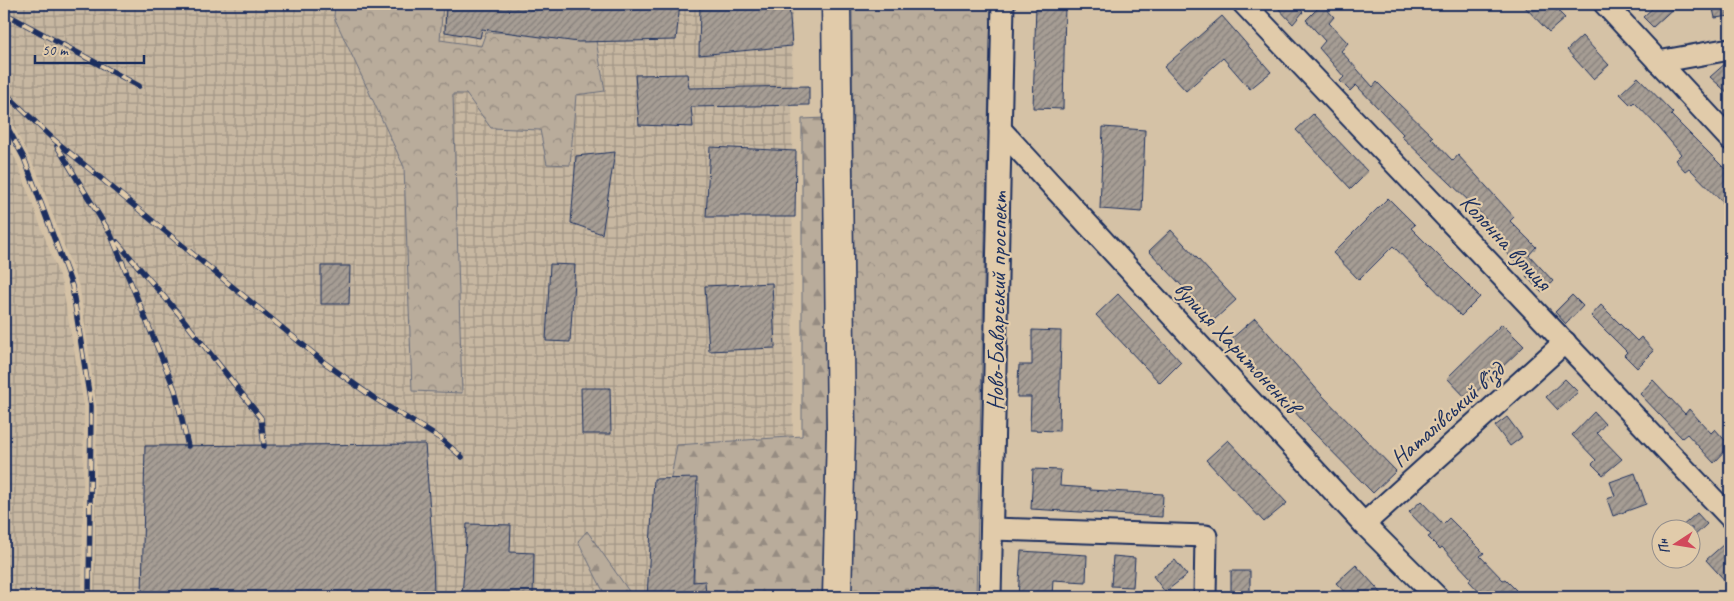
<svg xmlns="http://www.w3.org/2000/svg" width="1734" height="601" font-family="Caveat,sans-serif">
<defs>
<pattern id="industrial-grid" width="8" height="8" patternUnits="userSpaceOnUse" patternTransform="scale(1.25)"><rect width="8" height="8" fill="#c7b7a1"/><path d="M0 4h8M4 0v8" fill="none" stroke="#a19586"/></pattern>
<pattern id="forest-firs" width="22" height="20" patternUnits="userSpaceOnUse" patternTransform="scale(1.25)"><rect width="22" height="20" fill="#b9ac9b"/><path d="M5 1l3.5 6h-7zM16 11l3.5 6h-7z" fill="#968c82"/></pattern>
<pattern id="park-crowns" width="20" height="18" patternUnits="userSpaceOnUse" patternTransform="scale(1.25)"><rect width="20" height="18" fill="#b9ac9b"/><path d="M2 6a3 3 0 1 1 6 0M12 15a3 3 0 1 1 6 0" fill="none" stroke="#968c82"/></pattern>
<pattern id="building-hatch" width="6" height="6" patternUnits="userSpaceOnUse" patternTransform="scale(1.25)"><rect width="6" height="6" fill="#a69d94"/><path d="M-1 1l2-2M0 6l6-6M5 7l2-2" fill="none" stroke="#86807c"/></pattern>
</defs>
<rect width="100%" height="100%" fill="#d5c2a6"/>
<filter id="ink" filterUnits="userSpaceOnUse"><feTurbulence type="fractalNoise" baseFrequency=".02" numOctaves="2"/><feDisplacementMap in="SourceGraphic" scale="10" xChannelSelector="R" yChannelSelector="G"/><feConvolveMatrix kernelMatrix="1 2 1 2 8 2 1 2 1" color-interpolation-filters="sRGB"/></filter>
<g filter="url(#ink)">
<g fill="url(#industrial-grid)">
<polygon points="4,4 792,4 793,597 94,597 97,410 80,289 37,172 4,108"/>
<polygon points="4,137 17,162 62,284 84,406 82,597 4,597"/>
</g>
<g fill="url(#forest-firs)" stroke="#6a6e7c">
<polygon points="825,118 826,432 822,597 643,597 693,596 699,484 670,483 677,445 802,436 802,119"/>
<polygon points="587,531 633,597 606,597 578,541"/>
</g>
<g fill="url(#park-crowns)" stroke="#6a6e7c">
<polygon points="335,4 443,4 440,40 481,46 486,32 595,35 605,91 576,95 570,165 547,164 540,130 491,128 466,94 453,94 462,393 412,391 404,167 334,17"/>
<polygon points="852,4 991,4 976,597 851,597 855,434"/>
</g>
<g fill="url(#building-hatch)" stroke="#1b2f5e">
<polygon points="446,4 680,4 676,40 578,42 482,29 480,38 445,32"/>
<polygon points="700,4 789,4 792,46 699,55"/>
<polygon points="1036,4 1065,4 1063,109 1033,108"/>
<polygon points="1274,4 1295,4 1303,12 1293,24"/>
<polygon points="1322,4 1334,17 1329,23 1348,43 1341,51 1373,87 1377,82 1398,103 1433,137 1431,138 1453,161 1458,155 1514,217 1510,221 1536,247 1529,255 1553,281 1542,293 1526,276 1529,274 1500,247 1506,241 1473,205 1401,136 1403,134 1356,85 1350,91 1340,81 1344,77 1319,48 1325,41 1306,20"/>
<polygon points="1522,4 1551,4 1565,18 1549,32"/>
<polygon points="1657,4 1678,4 1653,27 1643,17"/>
<polygon points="1712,4 1728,4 1730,16 1715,18"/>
<polygon points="1222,16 1271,72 1250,89 1223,58 1186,91 1164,67"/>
<polygon points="1582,36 1609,65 1593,79 1567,50"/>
<polygon points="1727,62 1730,62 1730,95 1710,77"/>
<polygon points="687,74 689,88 809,86 809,105 691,107 693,127 639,125 635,75"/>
<polygon points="1638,77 1673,113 1671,115 1730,174 1730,210 1689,168 1685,171 1675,160 1681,154 1660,129 1634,102 1631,105 1620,94"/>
<polygon points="1313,114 1368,172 1351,189 1296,130"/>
<polygon points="1103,127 1145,130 1142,212 1100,209"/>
<polygon points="710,147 796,151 795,217 706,217"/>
<polygon points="615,152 602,234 571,223 576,156"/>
<polygon points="1388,198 1415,225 1411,228 1480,297 1461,316 1393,246 1359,280 1333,253"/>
<polygon points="1171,230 1236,300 1214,320 1149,251"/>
<polygon points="550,264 575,265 570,342 546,341"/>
<polygon points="321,266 350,266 349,304 321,304"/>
<polygon points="772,283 775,348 709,351 705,286"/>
<polygon points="1118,294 1181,362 1160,383 1096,315"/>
<polygon points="1572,295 1583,306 1566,324 1555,312"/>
<polygon points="1601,305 1637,341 1641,337 1654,351 1637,368 1624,355 1627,352 1591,316"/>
<polygon points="1255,318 1320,393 1396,471 1373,493 1311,430 1230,340"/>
<polygon points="1502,324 1524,346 1468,400 1447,378"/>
<polygon points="1032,330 1061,331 1059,431 1030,430 1031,397 1017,397 1019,365 1032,365"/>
<polygon points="1565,379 1578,392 1558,410 1546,397"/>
<polygon points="1653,380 1685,414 1689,409 1711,433 1715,429 1730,446 1714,463 1687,434 1682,438 1640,394"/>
<polygon points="581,388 610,388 611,434 582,434"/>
<polygon points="1594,412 1605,424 1597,433 1622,459 1603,475 1592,464 1596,460 1572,435"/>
<polygon points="1507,417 1522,437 1510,446 1495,426"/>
<polygon points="1228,440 1287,503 1264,522 1206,460"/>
<polygon points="425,444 433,552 434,597 142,597 145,446"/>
<polygon points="1033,469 1061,470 1060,486 1090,488 1090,490 1163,494 1162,517 1031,509"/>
<polygon points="1635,473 1646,504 1613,516 1607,499 1615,496 1610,482"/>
<polygon points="697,478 693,582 705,581 706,597 647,597 654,479"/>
<polygon points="1421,501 1443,524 1449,518 1484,553 1480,556 1503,580 1505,579 1516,590 1508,597 1484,597 1469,581 1471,578 1442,547 1440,549 1428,537 1431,535 1409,512"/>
<polygon points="1697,513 1707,524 1692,538 1692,528 1680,528"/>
<polygon points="467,524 511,525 510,552 534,553 533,597 462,597"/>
<polygon points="1724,544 1730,551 1730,586 1706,560"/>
<polygon points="1021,551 1087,555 1086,582 1053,580 1052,597 1018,597"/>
<polygon points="1113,556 1135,558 1133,587 1111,586"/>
<polygon points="1175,560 1187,575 1165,592 1153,576"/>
<polygon points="1356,565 1385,597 1349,597 1336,583"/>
<rect x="1231" y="571" width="19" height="26"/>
</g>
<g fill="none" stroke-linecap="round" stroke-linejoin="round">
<g stroke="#1b2f5e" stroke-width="25">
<g id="minor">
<polyline points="1244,4 1730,517"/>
<polyline points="1605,4 1730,139"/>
<polyline points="1658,62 1730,49"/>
<polyline points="1000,129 1364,524 1437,597"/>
<polyline points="1364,524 1565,342"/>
<polyline points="992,529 1206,536 1205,597"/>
<polyline points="990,597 1003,4"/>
</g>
</g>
<g stroke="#1b2f5e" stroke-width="31">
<polyline id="major" points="836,4 841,432 837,597"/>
</g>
<use href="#minor" stroke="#e1cbaa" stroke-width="21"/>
<use href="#major" stroke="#e1cbaa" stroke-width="28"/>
<g stroke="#1b2f5e" stroke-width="5.5">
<g id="rail">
<polyline points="4,13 139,86"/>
<polyline points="4,92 52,138 325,363 374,398 441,439 462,457"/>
<polyline points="4,121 24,158 72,286 91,406 89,597"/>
<polyline points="57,146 111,235 175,390 188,446"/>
<polyline points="117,242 179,314 261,418 264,446"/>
</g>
</g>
<use href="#rail" stroke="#e1cbaa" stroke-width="4" stroke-dasharray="11" stroke-linecap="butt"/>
</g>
</g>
<g text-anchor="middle" stroke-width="4.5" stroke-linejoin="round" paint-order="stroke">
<g font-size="24" fill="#1b2f5e" stroke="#e1cbaa">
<text transform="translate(1506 242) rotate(47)" y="8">Колонна вулиця</text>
<text transform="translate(997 301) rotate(-89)" y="8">Ново-Баварський проспект</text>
<text transform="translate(1237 347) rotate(47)" y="8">вулиця Харитоненків</text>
<text transform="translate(1447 414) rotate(-42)" y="8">Наталівський в'їзд</text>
</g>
</g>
<rect width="1734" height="601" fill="none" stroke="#e1cbaa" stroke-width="20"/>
<rect x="10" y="10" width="1714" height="581" fill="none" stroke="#1b2f5e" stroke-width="2" filter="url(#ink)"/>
<g transform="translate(1676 544) rotate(258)"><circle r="24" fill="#e1cbaa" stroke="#928d8c"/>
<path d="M0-4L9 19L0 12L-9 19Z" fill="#d1495b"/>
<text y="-8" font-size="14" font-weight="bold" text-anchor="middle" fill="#1b2f5e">Пн</text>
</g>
<path d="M35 55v8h109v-8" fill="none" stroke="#1b2f5e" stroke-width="2.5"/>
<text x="42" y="55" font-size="15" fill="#1b2f5e" stroke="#e1cbaa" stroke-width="4" paint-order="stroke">50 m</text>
</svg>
